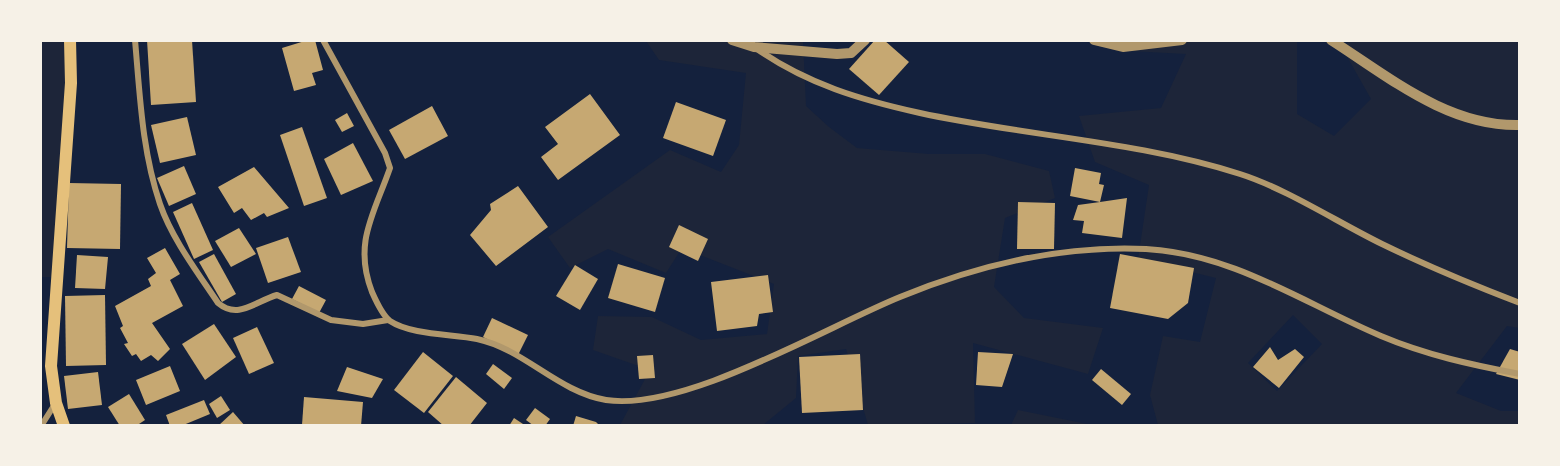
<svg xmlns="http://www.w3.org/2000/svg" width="1560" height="466" font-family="Cabin,sans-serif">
<rect width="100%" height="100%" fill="#14213d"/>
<g fill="#1d2539" fill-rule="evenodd">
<polygon points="41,41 73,41 58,277 41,277"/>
<polygon points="646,41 803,41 806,106 829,127 857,148 929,154 985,154 1049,171 1055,198 1005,218 994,287 1024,318 1103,328 1088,374 973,343 975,423 868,425 846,349 798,356 796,398 763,425 620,425 650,370 593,350 598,316 652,317 701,340 767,334 774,284 682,248 666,273 608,249 570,268 548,237 670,150 721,172 739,145 746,73 659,60"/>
<path d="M1113,41h184v73l37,22 37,-37 -26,-46 3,-12h171v287l-12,-2 -51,67 45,18h18v14h-361l-8,-30 13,-59 37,6 16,-64 -78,-19 11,-74 -54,-23 -16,-46 82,-8 25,-54 -74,-4zM1293,315l29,29 -45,47 -29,-28z"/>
<polygon points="1018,410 1092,425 1011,425"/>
</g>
<g fill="#c6a872">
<polygon points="147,40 192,40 196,102 151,105"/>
<polygon points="308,40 315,40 323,70 312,73 316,85 294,91 282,48"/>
<polygon points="875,40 884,40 909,62 879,95 849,69"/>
<polygon points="590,94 620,135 558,180 541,157 558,144 545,127"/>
<polygon points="676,102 726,120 713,156 663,138"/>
<polygon points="432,106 448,136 405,159 389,130"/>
<polygon points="347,113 354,126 342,132 335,120"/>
<polygon points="187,117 196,155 160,163 151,125"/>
<polygon points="302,127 327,198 304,206 280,135"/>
<polygon points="353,143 373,181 341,195 324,159"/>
<polygon points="184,166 196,194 169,206 157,178"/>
<polygon points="254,167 289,208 267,217 264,213 251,220 242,208 234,213 218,187"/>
<polygon points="1075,168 1101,173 1099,184 1104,185 1100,202 1127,198 1122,238 1082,233 1084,221 1073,220 1078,205 1100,202 1070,196"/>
<polygon points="69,183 121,184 120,249 67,248"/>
<polygon points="518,186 548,227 496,266 470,235 491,210 490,204"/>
<polygon points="1018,202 1055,203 1054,249 1017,249"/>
<polygon points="192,203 213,250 194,259 173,212"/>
<polygon points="679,225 708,239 698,261 669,247"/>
<polygon points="239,228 256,254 231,267 215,241"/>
<polygon points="288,237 301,272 268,283 256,248"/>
<polygon points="165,248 180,274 170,280 183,306 152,323 170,349 158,361 151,355 141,361 136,354 132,356 124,344 128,343 120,328 123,326 115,306 151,286 148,279 156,273 147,258"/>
<polygon points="214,254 236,294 222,302 199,262"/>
<polygon points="1120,254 1194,268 1188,303 1168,319 1110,308"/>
<polygon points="77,255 108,257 105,289 75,288"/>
<polygon points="618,264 665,278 655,312 608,298"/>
<polygon points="575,265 598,279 580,310 556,296"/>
<polygon points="768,275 773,312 759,314 757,326 717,331 711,282"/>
<polygon points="299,286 326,300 319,313 292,299"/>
<polygon points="105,295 106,365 66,366 65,296"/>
<polygon points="492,318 528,335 518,355 483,337"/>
<polygon points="214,324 236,357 205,380 182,344"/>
<polygon points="257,327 274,363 249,374 233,338"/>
<polygon points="1270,347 1278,360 1295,349 1304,357 1279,388 1253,367"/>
<polygon points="1510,349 1520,352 1520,380 1496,374"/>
<polygon points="423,352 453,376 424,413 394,390"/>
<polygon points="978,352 1013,354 1002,387 976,385"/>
<polygon points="860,354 863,410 802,413 799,357"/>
<polygon points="653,355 655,378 639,379 637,356"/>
<polygon points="493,364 512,378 504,389 486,374"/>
<polygon points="170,366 180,391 146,405 136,380"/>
<polygon points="347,367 383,379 372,398 337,391"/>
<polygon points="1101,369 1131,394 1122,405 1092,380"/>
<polygon points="98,372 102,405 68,409 64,376"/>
<polygon points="456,377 487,403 469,426 444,426 428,412"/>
<polygon points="129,394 145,420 136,426 120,426 108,407"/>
<polygon points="221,396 230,410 217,418 209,404"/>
<polygon points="304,397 363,402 361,426 302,425"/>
<polygon points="204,400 210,414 181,426 170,426 166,415"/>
<polygon points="535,408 550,419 545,426 534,426 526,420"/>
<polygon points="233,412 245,426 218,426"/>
<polygon points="576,416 596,422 600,426 573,426"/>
<polygon points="514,418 526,426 509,426"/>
</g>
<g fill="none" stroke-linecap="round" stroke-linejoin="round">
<g stroke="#b1986c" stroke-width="6">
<path d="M135,40c5,56 7,111 25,164 12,35 38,69 58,99 20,17 38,-2 59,-8l54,25 32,4 25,-4"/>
<path d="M323,40l62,113 5,15c-16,46 -37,75 -18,124 4,9 10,23 18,29 21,14 62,13 87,18 47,10 81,53 129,61 78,12 220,-73 294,-103 78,-32 161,-52 246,-48 88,5 157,54 235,87 45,19 91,29 139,38"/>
<path d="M757,49c50,35 104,51 163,64 105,23 217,28 320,61 47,15 97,48 142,70 45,22 91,41 138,59"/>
<polyline points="41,426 55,404"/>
</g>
<g stroke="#b1986c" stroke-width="10">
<polyline points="732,40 754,47 837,54 851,53 865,40"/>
<polyline points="1094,40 1123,47 1182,40"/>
<path d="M1331,40c58,37 117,87 189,85"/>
</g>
<polyline stroke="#e5c07b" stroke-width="12" points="64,426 56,403 51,366 71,83 70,40"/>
</g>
<rect width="1560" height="466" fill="none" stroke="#f6f1e7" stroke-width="84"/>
</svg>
